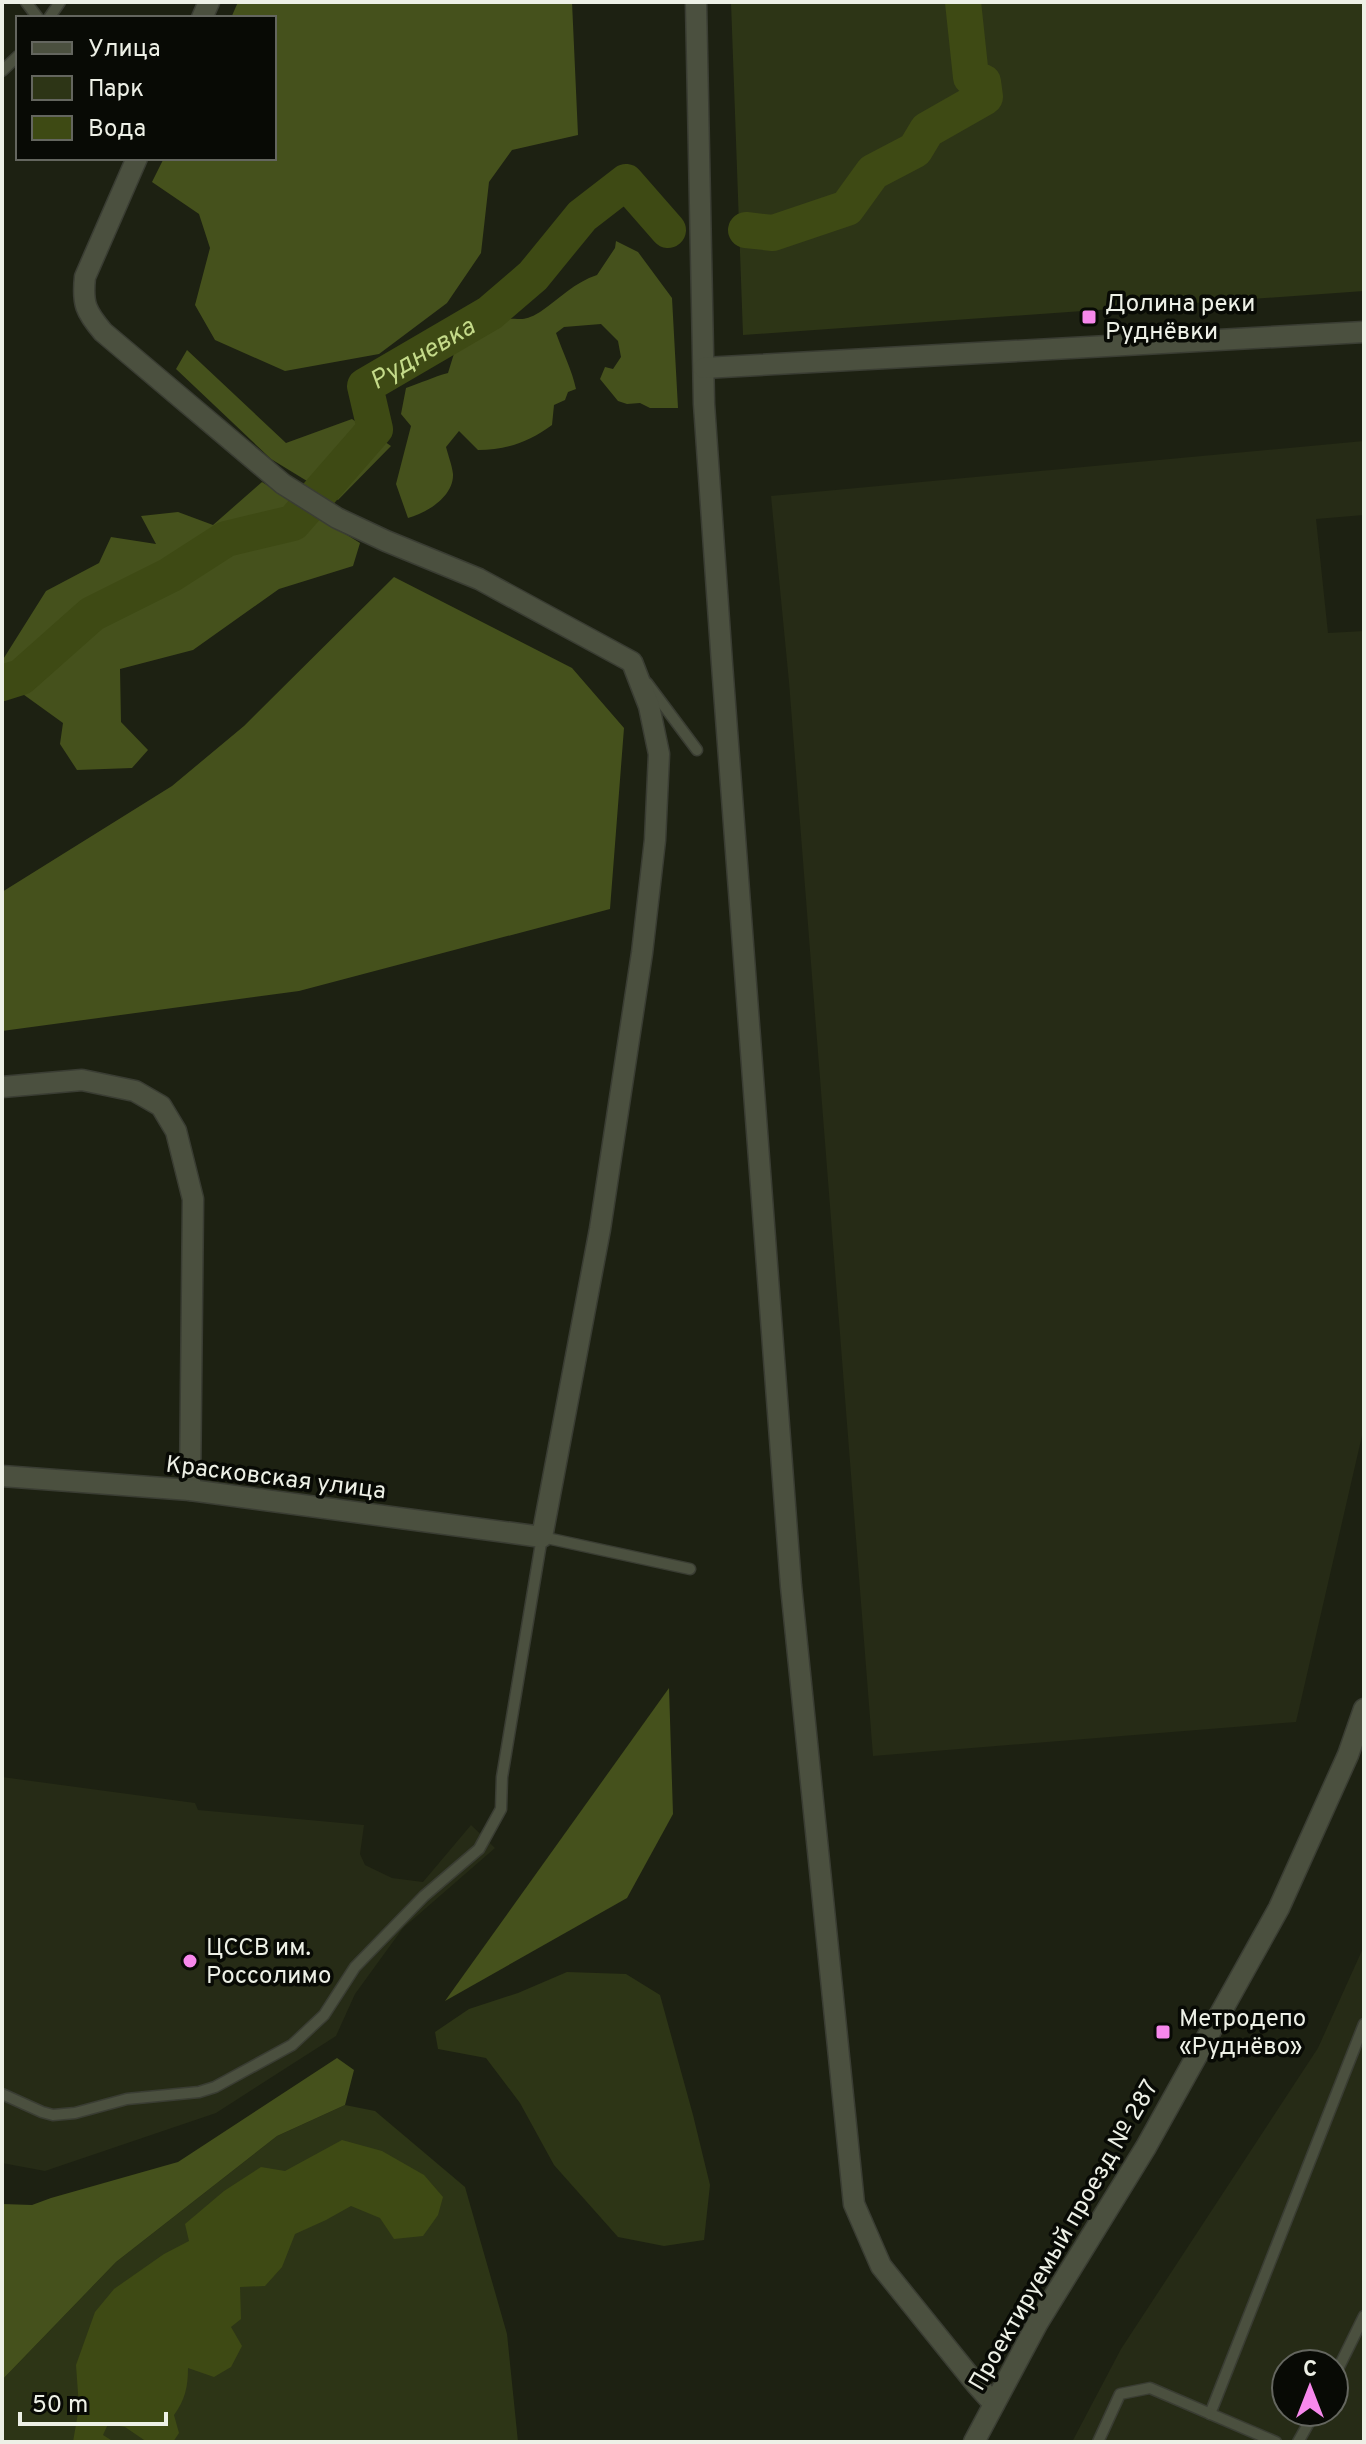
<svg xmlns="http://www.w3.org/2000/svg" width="1366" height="2444" font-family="Overpass,sans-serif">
<rect width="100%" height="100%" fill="#1d2112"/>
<g fill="#262b16" fill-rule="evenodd">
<polygon points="1364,441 1364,515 1316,519 1328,633 1364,631 1364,1427 1296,1722 873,1756 789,682 771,496"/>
<polygon points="2,1777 195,1803 198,1810 364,1825 360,1854 365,1865 392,1878 423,1882 471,1825 495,1848 403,1928 355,1994 336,2036 216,2113 45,2171 2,2163"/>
<path d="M1364,1946v496h-292l49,-93 197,-301zM1286,2364h48v48h-48z"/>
</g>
<g fill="#2d3516">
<polygon points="731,2 1364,2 1364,291 743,335"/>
<polygon points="567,1972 626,1974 660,1995 693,2115 710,2185 704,2240 664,2246 618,2237 554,2165 520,2103 486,2058 438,2049 435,2032 469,2009 518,1993"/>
<polygon points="345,2105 375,2111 465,2187 507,2334 518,2442 2,2442 2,2380 116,2262 277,2136"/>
</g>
<g fill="#45511c">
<polygon points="238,2 572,2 578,135 512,150 489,182 481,253 447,303 379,354 285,371 215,340 195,305 210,248 199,214 152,182 164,158 274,158 274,18 231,18"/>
<path d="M616,241l22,11 34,46 6,110h-28l-10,-5 -13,1 -9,-3 -18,-22 5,-12 8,2 8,-12 -3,-16 -17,-17 -37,3 -8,6c7,20 16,37 20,56l-8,3 -3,8 -11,5 -2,20c-23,17 -46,25 -74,25l-19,-19 -13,16c2,8 6,18 7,27 1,22 -26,39 -45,44l-12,-34 15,-58 -10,-12 5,-26c15,-5 27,-11 42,-15l8,-26c21,-5 31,-23 48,-27 17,-4 16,4 36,-8 19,-13 35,-30 57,-37l18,-27z"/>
<polygon points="187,350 286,443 352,419 391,446 338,500 271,459 176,369"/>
<polygon points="262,482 360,543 353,566 279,589 193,650 120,669 121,722 148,750 132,768 77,770 60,744 63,723 2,679 2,661 46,591 99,563 111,537 156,544 141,516 178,512 213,525"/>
<polygon points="394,577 572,668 624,728 610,909 299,991 2,1031 2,892 172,786 244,726"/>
<polygon points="669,1688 673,1814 627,1898 445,2001"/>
<polygon points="337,2058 354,2070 345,2105 277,2136 116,2262 2,2380 2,2204 32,2205 51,2198 178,2162"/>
</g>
<path fill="#3e4a14" d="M342,2140l40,11 42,24 19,22 -5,18 -15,21 -29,3 -14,-21 -29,-12 -25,14 -31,14 -13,33 -17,19 -25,1 1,32 -10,8 11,19 -11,21 -17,10 -26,-9c0,19 -3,32 -14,47l5,18 -6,9h-26l-22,-15 -17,-3 -5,11 11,7h-41l6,-35 -3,-42 19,-53 19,-23 50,-35 25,-13 -4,-17 39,-33 37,-24 24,4z"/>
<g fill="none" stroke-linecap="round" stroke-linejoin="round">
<g stroke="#3e4a14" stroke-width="36">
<polyline points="746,230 773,233 847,208 873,172 915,150 927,130 985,97 983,82 971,77 963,2"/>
<path id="s1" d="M2,683l19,-6 71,-63 78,-39 56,-36 67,-16 82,-94 -10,-43 125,-73 43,-37 49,-60 44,-34 42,48"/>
</g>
<g stroke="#3a3d33" stroke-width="13">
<g id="lane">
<polyline points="26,2 38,18"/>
<polyline points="49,18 60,2"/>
<polyline points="2,71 18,56"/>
<polyline points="647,683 697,750"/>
<polyline points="2,2094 42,2112 53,2115 75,2113 127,2099 199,2092 215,2087 292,2045 324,2015 355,1967 424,1896 479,1849 501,1809 502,1777 542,1537 690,1569"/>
<polyline points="1334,2377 1364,2316"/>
<polyline points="1210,2414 1364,2024"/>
<polyline points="1098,2442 1120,2394 1150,2388 1276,2442"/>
<polyline points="1298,2442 1315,2412"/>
</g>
</g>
<g stroke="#3a3d33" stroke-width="23">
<g id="street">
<polyline points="696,2 704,404 722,664 791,1586 854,2204 881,2266 976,2384 994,2404"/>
<polyline points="202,18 209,2"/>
<polyline points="704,368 1364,332"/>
<polyline points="2,1087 82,1080 135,1091 161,1106 176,1131 193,1199 190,1490"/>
<path d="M2,1476l188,14 352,47 58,-308 42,-276 13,-113 4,-86 -10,-48 -17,-44 -153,-83 -93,-38 -49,-23 -54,-34 -180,-152c-17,-20 -21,-28 -18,-55l52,-119"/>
<polyline points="974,2442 1037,2324 1146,2147 1279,1908 1348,1755 1364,1709"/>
</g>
</g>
<use href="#lane" stroke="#4b503f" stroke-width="10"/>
<use href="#street" stroke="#4b503f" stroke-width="20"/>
</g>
<g fill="#f788ec" stroke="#080a05" stroke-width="3">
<rect x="1081" y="309" width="16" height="16" rx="4"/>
<circle cx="190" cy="1961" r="8"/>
<rect x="1155" y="2024" width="16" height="16" rx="4"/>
</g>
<g text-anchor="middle" stroke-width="7" stroke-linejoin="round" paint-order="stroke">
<g font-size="24" fill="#edf0e6" stroke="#080a05" text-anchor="start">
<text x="1105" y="311">Долина реки<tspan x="1105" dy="28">Руднёвки</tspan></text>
<text x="206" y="1955">ЦССВ им.<tspan x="206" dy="28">Россолимо</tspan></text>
<text x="1179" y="2026">Метродепо<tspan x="1179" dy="28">«Руднёво»</tspan></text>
</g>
<g font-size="24" fill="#edf0e6" stroke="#080a05">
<text transform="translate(276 1477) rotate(7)" y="8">Красковская улица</text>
<text transform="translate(1063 2235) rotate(-60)" y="8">Проектируемый проезд № 287</text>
</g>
<g font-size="26" font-style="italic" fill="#c4da89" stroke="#080a05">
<text dy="9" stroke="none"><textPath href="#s1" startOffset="572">Рудневка</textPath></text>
</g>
</g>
<rect width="1366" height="2444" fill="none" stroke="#edf0e6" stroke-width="8"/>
<rect x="16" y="16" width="260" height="144" fill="#080a05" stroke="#64665f" stroke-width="2"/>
<rect x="32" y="42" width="40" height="12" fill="#4b503f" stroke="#64665f" stroke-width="2"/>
<text x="88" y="56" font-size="24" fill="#edf0e6">Улица</text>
<rect x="32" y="76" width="40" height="24" fill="#2d3516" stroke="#64665f" stroke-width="2"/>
<text x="88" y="96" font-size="24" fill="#edf0e6">Парк</text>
<rect x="32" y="116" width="40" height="24" fill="#3e4a14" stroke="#64665f" stroke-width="2"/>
<text x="88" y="136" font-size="24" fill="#edf0e6">Вода</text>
<g transform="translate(1310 2388)"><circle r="38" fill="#080a05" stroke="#64665f" stroke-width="2"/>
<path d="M0-6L14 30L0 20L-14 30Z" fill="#f788ec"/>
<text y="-12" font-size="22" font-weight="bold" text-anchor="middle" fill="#edf0e6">С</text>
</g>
<path d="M20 2412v12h146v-12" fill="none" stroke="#edf0e6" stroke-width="4"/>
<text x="32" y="2412" font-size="24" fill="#edf0e6" stroke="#080a05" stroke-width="6" paint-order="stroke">50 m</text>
</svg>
